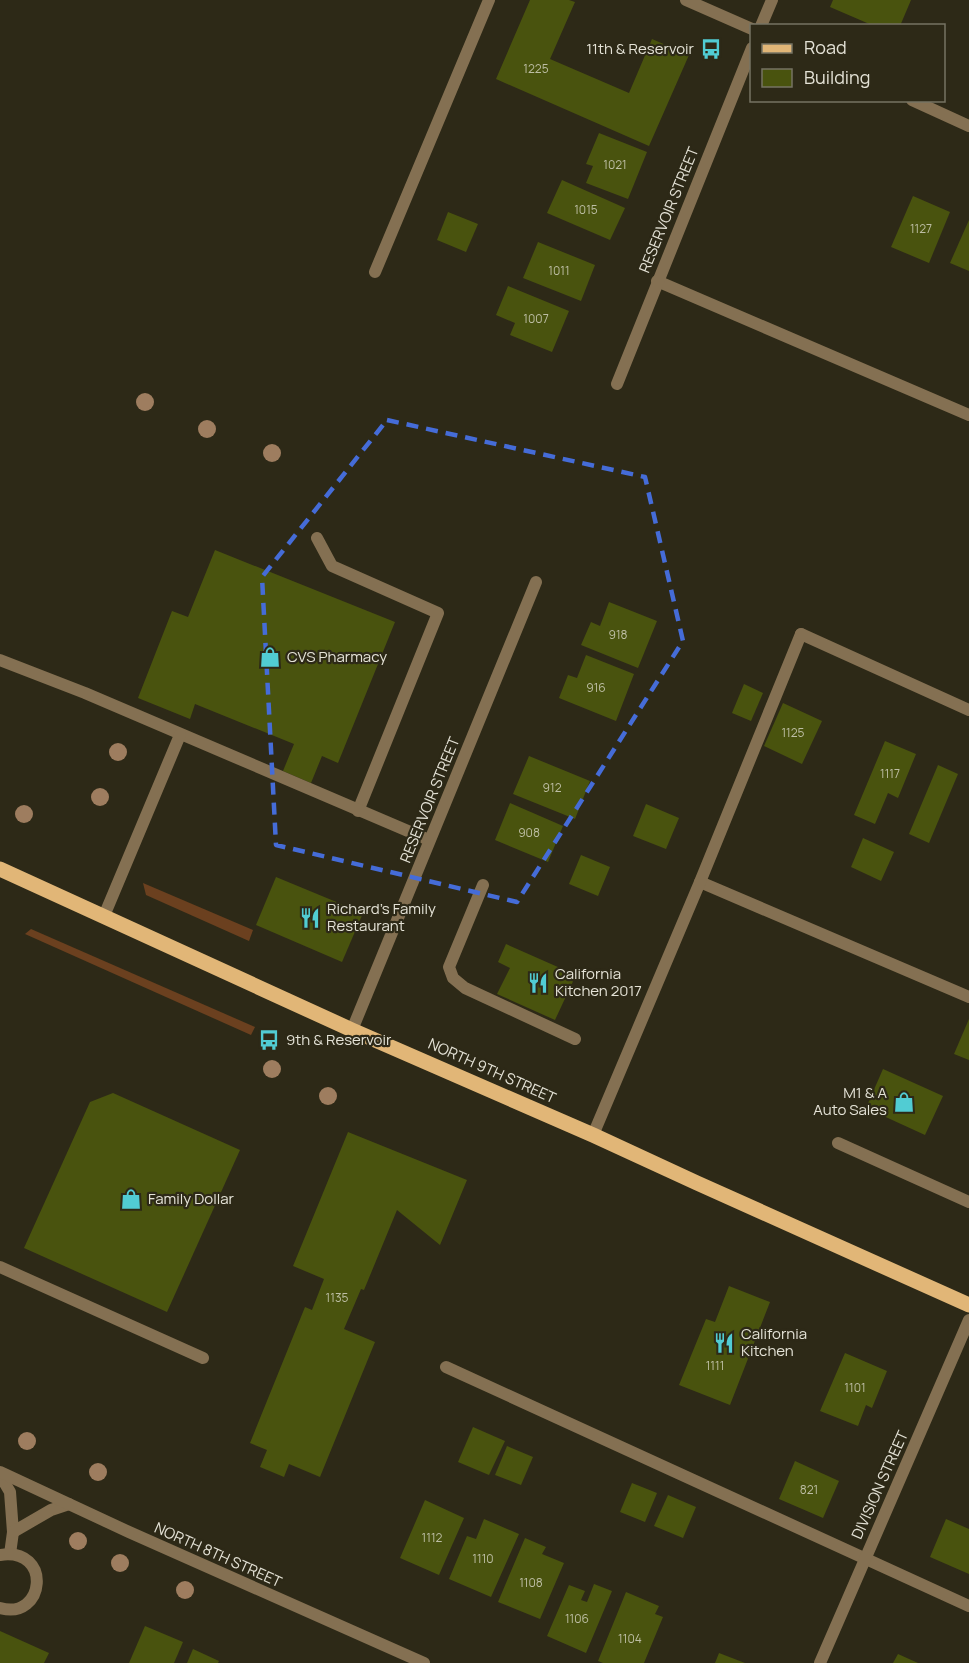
<svg xmlns="http://www.w3.org/2000/svg" width="969" height="1663" font-family="Manrope,sans-serif">
<rect width="100%" height="100%" fill="#2d2917"/>
<g fill="#6b401f">
<polygon points="143,883 253,930 249,941 146,895"/>
<polygon points="31,929 255,1027 251,1035 25,934"/>
</g>
<g fill="#49530e">
<polygon points="530,0 569,0 575,2 550,59 629,93 652,39 689,55 649,146 496,79"/>
<polygon points="833,0 911,0 900,26 874,26 830,7"/>
<polygon points="599,133 647,152 628,199 586,183 593,166 586,164"/>
<polygon points="562,180 625,208 610,240 547,213"/>
<polygon points="913,196 950,212 929,263 891,247"/>
<polygon points="448,212 478,224 466,252 437,240"/>
<polygon points="969,220 969,271 950,263"/>
<polygon points="538,242 595,265 581,301 523,278"/>
<polygon points="508,286 569,311 552,352 510,335 515,323 496,315"/>
<polygon points="215,550 395,622 338,763 322,756 311,783 283,771 294,744 195,704 190,719 138,698 172,611 188,617"/>
<polygon points="609,602 657,621 638,668 581,645 591,622 600,626"/>
<polygon points="586,655 634,674 616,721 559,698 568,675 577,678"/>
<polygon points="744,684 763,693 751,721 732,713"/>
<polygon points="783,703 822,721 802,764 764,746"/>
<polygon points="885,741 916,754 898,798 888,793 875,824 854,815"/>
<polygon points="529,756 590,781 575,819 513,794"/>
<polygon points="938,765 958,774 929,843 909,834"/>
<polygon points="510,803 563,826 548,862 495,840"/>
<polygon points="646,804 679,818 666,849 633,836"/>
<polygon points="863,838 894,852 881,881 851,867"/>
<polygon points="581,855 610,867 598,896 569,884"/>
<polygon points="276,877 363,913 342,962 256,925"/>
<polygon points="506,944 576,975 555,1020 497,994 510,968 498,962"/>
<polygon points="969,1019 969,1060 954,1054"/>
<polygon points="883,1069 943,1096 925,1135 866,1108"/>
<polygon points="113,1093 240,1150 167,1312 24,1248 90,1102"/>
<polygon points="348,1132 467,1180 440,1245 397,1210 364,1290 361,1289 344,1329 375,1342 320,1477 289,1464 284,1477 260,1467 267,1450 250,1443 305,1307 312,1310 324,1279 293,1266"/>
<polygon points="729,1286 770,1302 730,1405 679,1385 706,1319 715,1322"/>
<polygon points="845,1353 887,1371 872,1408 866,1405 858,1426 820,1411"/>
<polygon points="473,1427 505,1441 489,1475 458,1462"/>
<polygon points="507,1446 533,1457 521,1485 495,1475"/>
<polygon points="795,1461 839,1481 823,1518 779,1499"/>
<polygon points="632,1483 657,1493 645,1522 620,1512"/>
<polygon points="668,1495 696,1507 683,1538 654,1526"/>
<polygon points="425,1500 464,1518 439,1575 400,1558"/>
<polygon points="484,1519 519,1534 491,1597 449,1579 467,1536 476,1539"/>
<polygon points="946,1519 969,1529 969,1574 930,1557"/>
<polygon points="525,1538 546,1547 542,1554 564,1563 540,1619 498,1602"/>
<polygon points="594,1584 612,1591 586,1653 547,1636 569,1585 585,1591 581,1600 587,1602"/>
<polygon points="626,1592 659,1606 655,1614 663,1617 644,1663 603,1663 598,1661"/>
<polygon points="145,1626 183,1642 174,1663 129,1663"/>
<polygon points="0,1631 49,1653 44,1663 0,1663"/>
<polygon points="193,1649 219,1661 218,1663 187,1663"/>
<polygon points="719,1653 745,1663 715,1663"/>
<polygon points="898,1654 918,1663 893,1663"/>
</g>
<g fill="none" stroke-linecap="round" stroke-linejoin="round">
<g stroke="#847052" stroke-width="12">
<polyline points="375,272 489,0"/>
<polyline points="657,281 969,415"/>
<polyline points="317,538 332,566 438,613 358,811"/>
<polyline points="0,660 85,693 429,840"/>
<polyline points="700,882 969,997"/>
<polyline points="483,885 449,967 453,978 465,988 575,1039"/>
<polyline points="104,916 180,735"/>
<polyline points="593,1135 700,882 801,634"/>
<polyline points="838,1143 969,1202"/>
<polyline points="0,1267 203,1358"/>
<polyline points="446,1367 969,1606"/>
<polyline points="0,1475 10,1492 13,1532 10,1554"/>
<polyline points="13,1532 51,1510 69,1504"/>
<path d="M0,1555c53,-8 45,66 0,53"/>
</g>
<g stroke="#847052" stroke-width="12">
<polyline points="686,0 752,29"/>
<polyline points="761,26 772,0"/>
<polyline points="912,100 969,126"/>
<polyline points="617,384 752,48"/>
<polyline points="801,634 969,710"/>
<polyline points="352,1030 536,582"/>
<polyline points="0,1472 129,1532 424,1663"/>
<polyline points="820,1663 969,1320"/>
</g>
<polyline stroke="#e1b677" stroke-width="15" points="0,869 352,1030 593,1135 697,1183 969,1305"/>
</g>
<g fill="#9e7d5f">
<circle cx="145" cy="402" r="9"/>
<circle cx="207" cy="429" r="9"/>
<circle cx="272" cy="453" r="9"/>
<circle cx="118" cy="752" r="9"/>
<circle cx="100" cy="797" r="9"/>
<circle cx="24" cy="814" r="9"/>
<circle cx="272" cy="1069" r="9"/>
<circle cx="328" cy="1096" r="9"/>
<circle cx="27" cy="1441" r="9"/>
<circle cx="98" cy="1472" r="9"/>
<circle cx="78" cy="1541" r="9"/>
<circle cx="120" cy="1563" r="9"/>
<circle cx="185" cy="1590" r="9"/>
</g>
<path fill="none" stroke="#456cd8" stroke-width="4.5" stroke-dasharray="12 8" stroke-linejoin="round" d="M387,420l258,57 38,164 -166,261 -241,-57 -14,-268z"/>
<defs>
<g id="bus-bare" transform="scale(1.62)"><path d="M-5-6H5V4H4V6H2V4H-2V6H-4V4H-5ZM-3.5-4V0h7V-4ZM-3.5 1.2v1.5H-2V1.2ZM2 1.2v1.5H3.5V1.2Z" fill="#51ccd3" stroke="#2d2917" stroke-width="2.5" paint-order="stroke"/></g>
<g id="shop-bare" transform="scale(1.62)"><path d="M-5-2.5h2.3a2.7 3.5 0 0 1 5.4 0H5L5.5 6h-11ZM-1.5-2.5h3a1.5 2.3 0 0 0-3 0Z" fill="#51ccd3" stroke="#2d2917" stroke-width="2.5" paint-order="stroke"/></g>
<g id="restaurant-bare" transform="scale(1.62)"><path d="M-5-6h1v4h1v-4h1v4h1v-4h1v5L-1.5 .5V6h-2V.5L-5-1ZM5-6V6H3V1.5H1.5Q1.5-4 5-6Z" fill="#51ccd3" stroke="#2d2917" stroke-width="2.5" paint-order="stroke"/></g>
</defs>
<g fill-rule="evenodd">
<use href="#bus-bare" x="711" y="49"/>
<use href="#shop-bare" x="270" y="657"/>
<use href="#restaurant-bare" x="310" y="918"/>
<use href="#restaurant-bare" x="538" y="983"/>
<use href="#bus-bare" x="269" y="1040"/>
<use href="#shop-bare" x="904" y="1102"/>
<use href="#shop-bare" x="131" y="1199"/>
<use href="#restaurant-bare" x="724" y="1343"/>
</g>
<g text-anchor="middle" stroke-width="4.5" stroke-linejoin="round" paint-order="stroke">
<g font-size="12" fill="#bdbea4">
<text x="536" y="73">1225</text>
<text x="615" y="169">1021</text>
<text x="586" y="214">1015</text>
<text x="921" y="233">1127</text>
<text x="559" y="275">1011</text>
<text x="536" y="323">1007</text>
<text x="618" y="639">918</text>
<text x="596" y="692">916</text>
<text x="793" y="737">1125</text>
<text x="890" y="778">1117</text>
<text x="552" y="792">912</text>
<text x="529" y="837">908</text>
<text x="337" y="1302">1135</text>
<text x="715" y="1370">1111</text>
<text x="855" y="1392">1101</text>
<text x="809" y="1494">821</text>
<text x="432" y="1542">1112</text>
<text x="483" y="1563">1110</text>
<text x="531" y="1587">1108</text>
<text x="577" y="1623">1106</text>
<text x="630" y="1643">1104</text>
</g>
<g font-size="15" fill="#e4e2d6" stroke="#2d2917" text-anchor="start">
<text x="694" y="54" text-anchor="end">11th &amp; Reservoir</text>
<text x="287" y="662">CVS Pharmacy</text>
<text x="327" y="914">Richard's Family<tspan x="327" dy="17">Restaurant</tspan></text>
<text x="555" y="979">California<tspan x="555" dy="17">Kitchen 2017</tspan></text>
<text x="286" y="1045">9th &amp; Reservoir</text>
<text x="887" y="1098" text-anchor="end">M1 &amp; A<tspan x="887" dy="17">Auto Sales</tspan></text>
<text x="148" y="1204">Family Dollar</text>
<text x="741" y="1339">California<tspan x="741" dy="17">Kitchen</tspan></text>
</g>
<g font-size="15" fill="#e4e2d6" stroke="#2d2917">
<text transform="translate(669 210) rotate(-68)" y="5">RESERVOIR STREET</text>
<text transform="translate(430 800) rotate(-68)" y="5">RESERVOIR STREET</text>
<text transform="translate(492 1071) rotate(24)" y="5">NORTH 9TH STREET</text>
<text transform="translate(880 1485) rotate(-66)" y="5">DIVISION STREET</text>
<text transform="translate(218 1555) rotate(24)" y="5">NORTH 8TH STREET</text>
</g>
</g>
<rect x="750" y="24" width="195" height="78" fill="#2d2917" stroke="#767363" stroke-width="1.5"/>
<rect x="762" y="44" width="30" height="9" fill="#e1b677" stroke="#767363" stroke-width="1.5"/>
<text x="804" y="54" font-size="18" fill="#e4e2d6">Road</text>
<rect x="762" y="69" width="30" height="18" fill="#49530e" stroke="#767363" stroke-width="1.5"/>
<text x="804" y="84" font-size="18" fill="#e4e2d6">Building</text>
</svg>
